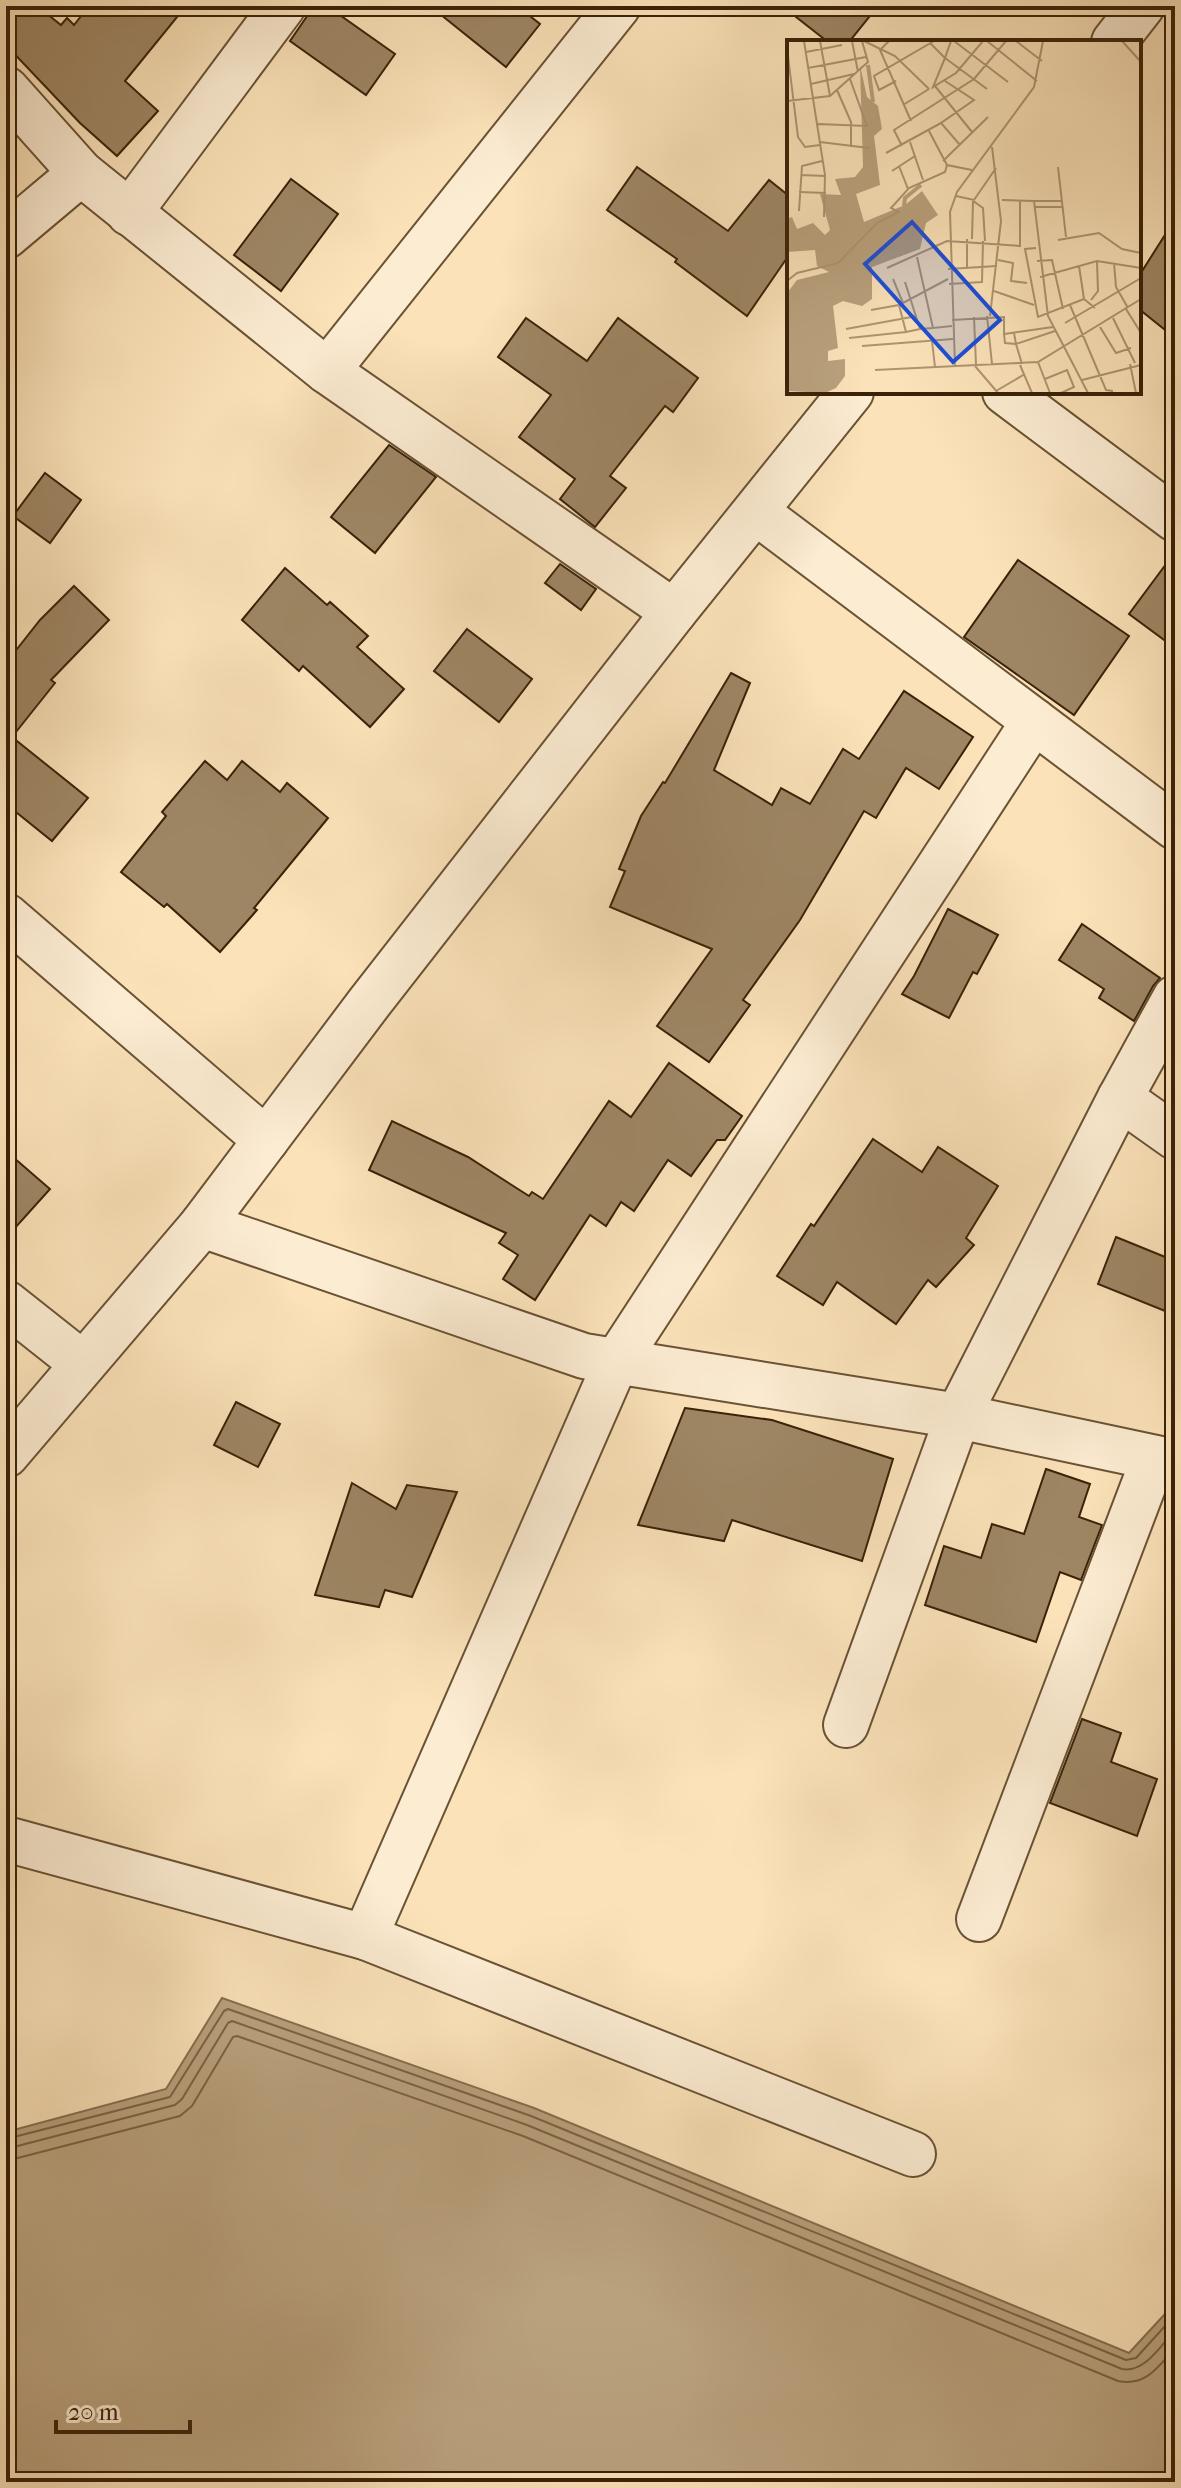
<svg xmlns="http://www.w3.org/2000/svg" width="1181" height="2488" font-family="'IM FELL French Canon',serif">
<rect width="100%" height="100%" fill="#fbe2b9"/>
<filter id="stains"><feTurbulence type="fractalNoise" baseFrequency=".0025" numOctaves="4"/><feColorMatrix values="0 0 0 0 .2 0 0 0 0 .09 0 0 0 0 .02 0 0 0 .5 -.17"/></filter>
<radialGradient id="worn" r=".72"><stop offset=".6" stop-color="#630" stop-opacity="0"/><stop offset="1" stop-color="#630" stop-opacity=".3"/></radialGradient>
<polygon fill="#b9a17d" stroke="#866e4e" stroke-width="2" points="222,1998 534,2108 1129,2353 1175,2303 1175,2482 6,2482 6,2132 166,2089"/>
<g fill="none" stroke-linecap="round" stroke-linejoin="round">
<g stroke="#7a6242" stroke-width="2">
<polyline points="6,2139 170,2097 224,2011 228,2009 531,2116 1126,2360 1136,2358 1175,2315"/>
<path d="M6,2149l169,-44 7,-6 46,-76 4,-2 295,104 595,244c23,4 39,-24 53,-39"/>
<path d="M6,2161l174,-45 12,-10 41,-69 4,-1 286,100 595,245c28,6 41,-15 57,-33"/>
</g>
</g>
<g fill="#9e8664" stroke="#3a2208" stroke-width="2">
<polygon points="6,6 37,6 61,25 67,18 74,25 89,6 186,6 125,81 158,111 117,156 80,123 6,45"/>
<polygon points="314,6 327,6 395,54 366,95 290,41"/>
<polygon points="430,6 517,6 540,24 506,67"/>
<polygon points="782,6 878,6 849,42 828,42"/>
<polygon points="637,167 728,231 769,180 789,196 789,255 747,316 675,262 677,259 607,210"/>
<polygon points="291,179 338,214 281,291 234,255"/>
<polygon points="1175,219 1175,338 1139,309 1139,276"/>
<polygon points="526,318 587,361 618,318 698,378 673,412 665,406 610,476 626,488 595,527 560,499 575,479 519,437 551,395 498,357"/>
<polygon points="389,445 436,477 375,553 331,517"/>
<polygon points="45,473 81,500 50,543 13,516"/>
<polygon points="1175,552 1175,648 1129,614"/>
<polygon points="1018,560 1129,636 1074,715 964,637"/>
<polygon points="560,564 596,589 581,610 545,583"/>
<polygon points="285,568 327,605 330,602 368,636 357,647 404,689 370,727 303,666 299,671 242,620"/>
<polygon points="74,586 109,620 51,680 55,683 12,737 88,798 52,841 6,804 6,663 40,620"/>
<polygon points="467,629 532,679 499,722 434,671"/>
<polygon points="731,673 750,683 714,770 772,805 781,788 810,804 843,749 859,759 904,691 973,737 939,789 906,768 876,818 864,811 800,920 743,1000 750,1005 709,1062 657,1026 712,949 610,907 625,871 619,869 641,816 663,782 665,783"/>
<polygon points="205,761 227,780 242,761 280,792 287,783 328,818 254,908 257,910 220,952 167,904 164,907 121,872 166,816 162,812"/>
<polygon points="948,909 998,935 977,974 973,972 949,1018 902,994 914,976"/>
<polygon points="1082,924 1160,978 1153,986 1134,1021 1099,998 1104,989 1059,960"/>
<polygon points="669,1063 742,1116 725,1140 717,1140 691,1176 668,1160 634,1211 621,1202 606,1226 590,1215 535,1300 503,1279 518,1255 499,1243 506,1233 369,1170 392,1121 468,1157 529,1196 532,1192 543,1199 609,1101 631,1117"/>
<polygon points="873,1139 922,1172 938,1147 998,1186 966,1238 974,1245 936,1287 928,1280 896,1324 837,1282 823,1305 777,1276 811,1224 814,1226"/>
<polygon points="6,1151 50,1189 6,1238"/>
<polygon points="1116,1237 1175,1261 1175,1315 1098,1284"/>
<polygon points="236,1402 280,1424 258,1467 214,1445"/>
<polygon points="685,1408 772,1420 893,1459 862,1561 732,1520 724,1541 638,1525"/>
<polygon points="1046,1469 1090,1484 1079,1517 1102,1525 1081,1580 1060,1572 1036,1642 925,1605 944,1546 981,1558 992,1524 1024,1534"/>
<polygon points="352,1483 396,1509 407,1485 457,1492 412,1597 385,1590 379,1607 315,1595"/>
<polygon points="1082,1719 1121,1733 1111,1762 1157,1779 1137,1836 1050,1803"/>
</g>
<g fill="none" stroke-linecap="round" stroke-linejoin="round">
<g stroke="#6a5234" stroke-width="48">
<g id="minor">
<polyline points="1114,42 1142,6"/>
<polyline points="6,89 81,173 327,371 674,612"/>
<polyline points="129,213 283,6"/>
<polyline points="6,236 81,173"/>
<polyline points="327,371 618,6"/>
<polyline points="1005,392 1175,519"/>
<polyline points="1034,721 1175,827"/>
<polyline points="6,916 266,1140"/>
<polyline points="1120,1098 1175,1137"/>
<polyline points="202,1225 584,1356 958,1416 1175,1462"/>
<polyline points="6,1303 83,1364"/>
<polyline points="6,1455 202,1225 369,1003 674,612 851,392"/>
<polyline points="846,1725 958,1416 1120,1098 1175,998"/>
<polyline points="6,1839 365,1937 913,2154"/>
<polyline points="979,1919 1154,1458"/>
<polyline points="365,1937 616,1362 1034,721 756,512"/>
</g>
</g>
<use href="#minor" stroke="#fcecd2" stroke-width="44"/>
</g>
<g transform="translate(787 40)">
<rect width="354" height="354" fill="#fbe2b9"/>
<path d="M73,25l7,32 11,9 4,23 -8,7 6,49 -24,9 8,28 41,-17 17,-14 16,24 -12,8 -6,26 -48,18v32l-10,7 -19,-5 -10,5 5,42 -10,3v10l17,-2v17l-9,12 -11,5 -38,-2v-98l10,-13 32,-8 -12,-6 -2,-16 -28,2v-33l5,-2 5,12 16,-6 12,12 5,-5 -10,-36 21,1 -6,-16 20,-2 8,-10z" fill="#b9a17d"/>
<path fill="none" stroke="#b9a17d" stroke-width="4" d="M81,25l5,37M117,166l1,-8 16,-13"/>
<path fill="none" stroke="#ae9572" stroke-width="2" d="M17,1l21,134 -1,42M33,1l10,55M65,1l6,31M77,1l31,15 34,33M102,1l-9,9 31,71M164,1l-6,17 42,31M167,1l54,41M200,1l50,40M229,1l26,20M335,1l19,21M143,3l15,15 -12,29 23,-14 27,-32M0,8l11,89 7,10 15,-2M19,12l36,-7M21,28l58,-11M109,41l-17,9 -5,-14 60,-35M158,41l29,19 -33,23 19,22M24,44l43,-10M148,46l37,46M50,50l14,32v25M0,61l43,-5 38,-34 -6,-21M116,65l26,-16M31,84l49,2 -17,-47M142,91l18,34 25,5M33,102l49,6M123,102l13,38M115,106l-8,-16 80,-51 32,-38M99,113l55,-30M156,121l45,-44M112,126l9,23M271,127l8,70M105,131l23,-15M14,135l24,1M12,152l27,1M169,156l18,4 22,-32M215,160l32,1 14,115 40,77M233,160v47M247,161h27M247,167h28M12,171l3,-45 20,-5M180,199v29M185,199l1,-38 10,7 2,33M271,200l41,-7 23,16 19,4M249,208l-11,1 13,68 46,-18M130,217l16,71 19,-2M211,220l15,3 -2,18 16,2M250,221l15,-1 11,49M327,223l2,24 12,21M292,226l5,33 11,9M100,228l60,-27 73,5M161,229l49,-3M253,237l57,-16 44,7M106,239l10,24M0,241l10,-8 41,-10 39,-40 22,-11 -8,-4 18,-20 36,-16 2,-7M118,242l15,47 13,-1M162,244l33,-2 1,-41M207,251l40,14M304,260l7,-9 -1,-29M283,265l36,85 7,1M339,269l15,24M84,270l28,-5M200,276l5,48M203,276l11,-95 -9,-74M187,277l2,48M326,278l22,45M165,280l52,-3v17l49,-7M278,283l76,-45M313,287l16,26 15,-5M59,289l71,-13M133,289l-14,3 -7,-27 49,-26M227,293l2,11 39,-13M217,294l1,9 11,1 6,20M62,298l57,-6M145,301l3,26M75,306l91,-7M251,322l12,31M343,324l6,29M233,325l12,28M168,326l-5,-154 7,-20 77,-105 9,-46M188,326l23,27M88,330l163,-8 103,-63M258,339l22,-9 7,17 -13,6M295,340l59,-15M209,351l29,-17"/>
<path fill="#1d4ed8" fill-opacity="0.15" stroke="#1d4ed8" stroke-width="4" d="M125,182l88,98 -47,42 -88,-98z"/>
<rect width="354" height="354" fill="none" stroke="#3a2208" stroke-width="4"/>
</g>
<rect width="1181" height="2488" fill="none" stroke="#fbe2b9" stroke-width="32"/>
<rect x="8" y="8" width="1165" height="2472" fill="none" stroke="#3a2208" stroke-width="4"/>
<rect x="16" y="16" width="1149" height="2456" fill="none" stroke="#3a2208" stroke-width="2"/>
<path d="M56 2420v12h134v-12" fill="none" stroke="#3a2208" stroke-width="4"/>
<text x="68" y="2420" font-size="24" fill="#3a2208" stroke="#fcecd2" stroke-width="6" paint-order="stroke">20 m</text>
<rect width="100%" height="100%" filter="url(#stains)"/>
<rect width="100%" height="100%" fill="url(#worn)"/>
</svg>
